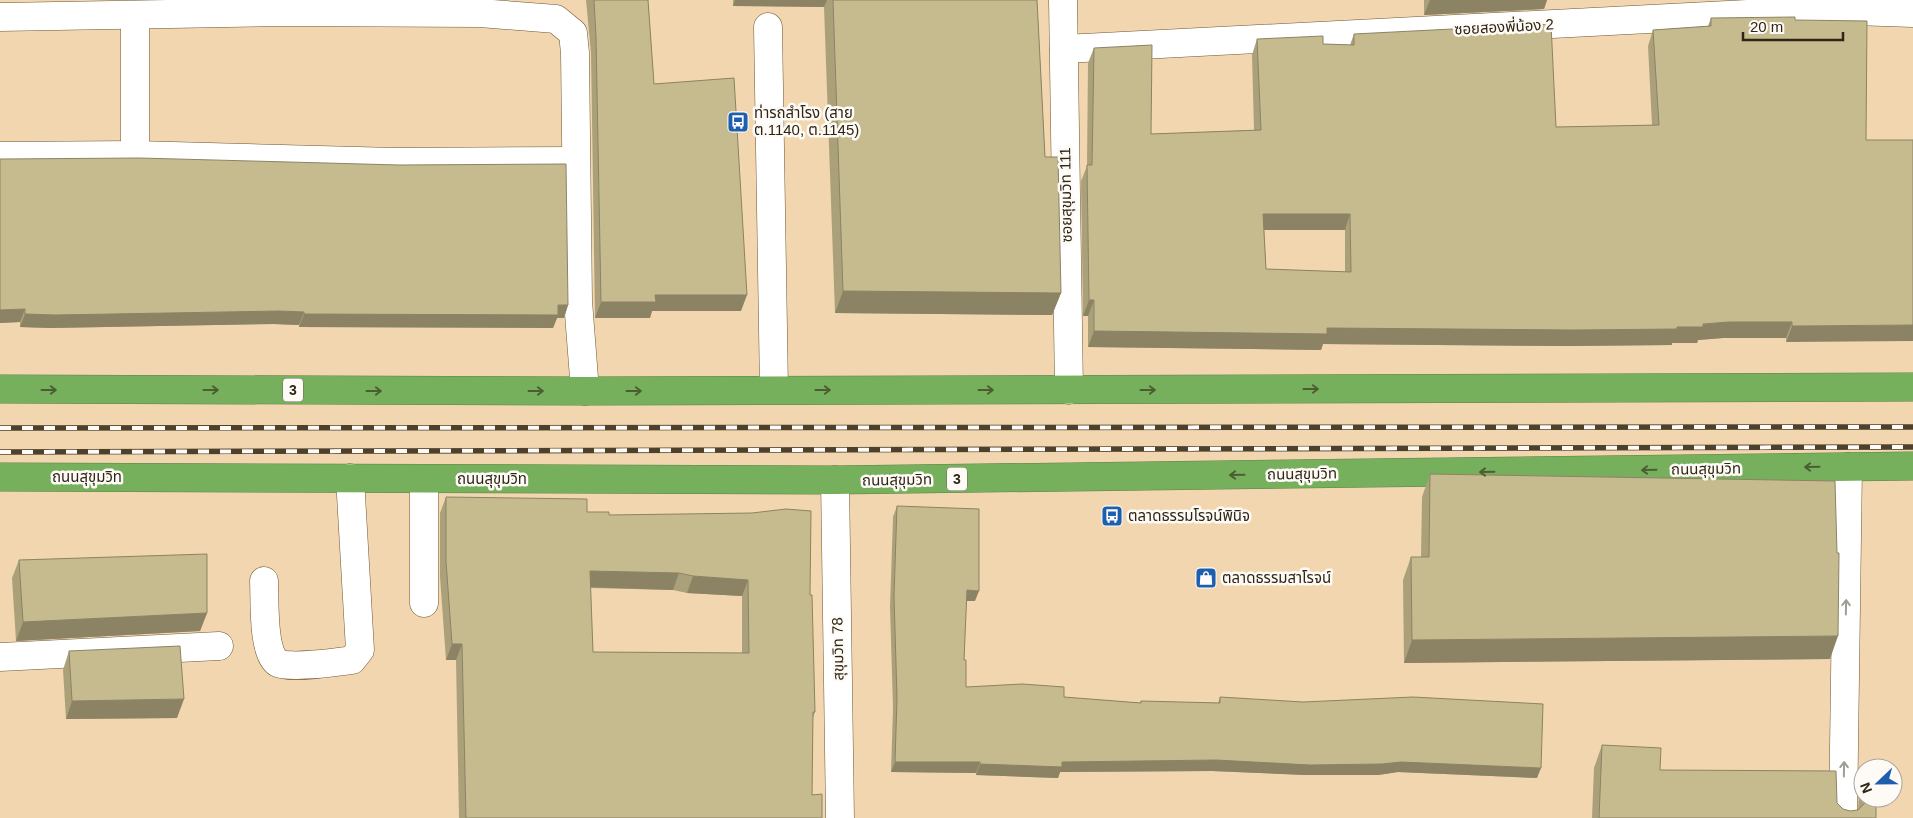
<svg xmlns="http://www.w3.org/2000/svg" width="1913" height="818" font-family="Arial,'Noto Sans Thai',sans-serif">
<rect width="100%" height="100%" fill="#f2d6af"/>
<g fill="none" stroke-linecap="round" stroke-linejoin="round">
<g stroke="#6e5632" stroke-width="29">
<g id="minor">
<polyline points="1063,0 1069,390"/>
<polyline points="0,17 279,12 480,13 556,19 573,33 575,53 578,301 585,391"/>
<polyline points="768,27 774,390"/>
<polyline points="1064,49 1825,10 1913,13"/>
<polyline points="135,155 135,15"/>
<polyline points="0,156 135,155 395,162 575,161"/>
<polyline points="424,479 424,603"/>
<polyline points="835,480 840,818"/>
<path d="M264,581c1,17 -2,73 14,82 11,6 60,-1 74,-3l8,-10 -10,-172"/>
<polyline points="0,657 219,646"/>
<polyline points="1843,818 1848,467"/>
</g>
</g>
<g stroke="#5e7f44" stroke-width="29">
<g id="highway">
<polyline points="0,389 585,391 1913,387"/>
<polyline points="0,477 835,480 1913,466"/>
</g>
</g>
<use href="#minor" stroke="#fff" stroke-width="28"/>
<use href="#highway" stroke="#77b05d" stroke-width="28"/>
<g stroke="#4d402d" stroke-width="5.5">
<g id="rail">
<polyline points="0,428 1913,427"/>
<polyline points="0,452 1913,447"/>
</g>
</g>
<use href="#rail" stroke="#fefbf7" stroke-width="4" stroke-dasharray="11" stroke-linecap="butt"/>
</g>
<g fill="#aaa17b" fill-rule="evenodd">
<polygon points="586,0 648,0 654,84 741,311 652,311 650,318 595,318 591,53"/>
<polygon points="733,0 1037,0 1045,157 1061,293 1052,315 835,313 824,7 733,6"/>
<polygon points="1424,0 1547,0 1544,9 1424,15"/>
<path d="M1711,18l84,2 71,120 -80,202v-4h-63l-25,2 -1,3h-25v2l-103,1 -246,-2 -2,6 -233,-3v-31h-5l-2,-135 6,-15 1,-103 6,-15 57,86 103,-4 -2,-75 5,-16 66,5 27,1 4,-11 202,93 96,-2 -4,-79 5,-16 55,-4zM1264,230h81v42l-79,-3z"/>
<polygon points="0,159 568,305 564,318 557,318 553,328 299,327 299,325 274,324 50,328 20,327 20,322 0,323"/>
<polygon points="1430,474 1830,659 1404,663 1403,580 1411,557 1421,557 1422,497"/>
<path d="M446,497l141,15 22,3 201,80 5,117 -2,6 -1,77 10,23h-363l-3,-158h-10l-6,-83v-64zM590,588l83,2 14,3 55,3v57l-149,-1z"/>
<polygon points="897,506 975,601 966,601 964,660 966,687 1064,697 1140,703 1141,701 1218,703 1220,697 1537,778 1398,772 1378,775 1306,775 1212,771 1060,772 1058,778 976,775 976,773 891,772 893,708 890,607 893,517"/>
<polygon points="19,560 207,613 200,631 16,641 12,578"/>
<polygon points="69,651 177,718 66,719 63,670"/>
<polygon points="1602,745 1660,770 1837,803 1843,809 1850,811 1858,810 1859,794 1863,783 1863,798 1876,798 1876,818 1592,818 1594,768"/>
</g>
<g fill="#8b8364">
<polygon points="735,0 827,0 824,7 733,6"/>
<polygon points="1430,0 1547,0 1544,9 1424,15"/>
<polygon points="1263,214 1350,214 1345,230 1257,230"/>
<polygon points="843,291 1061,293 1052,315 835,313"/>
<polygon points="655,295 747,295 741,311 652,311 650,318 595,318 601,302"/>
<polygon points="1089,300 1094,300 1088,316 1083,316"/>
<polygon points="568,305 564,318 557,318 553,328 299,327 304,314"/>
<polygon points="25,309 20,322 0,323 0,310"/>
<polygon points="279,311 304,312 299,325 274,324 50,328 20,327 25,314"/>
<polygon points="1729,322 1792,322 1786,338 1723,338 1698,340 1697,343 1672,343 1672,345 1569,346 1323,344 1321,350 1088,347 1094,331 1327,328 1677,327"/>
<polygon points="1913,325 1913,341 1786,342 1792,326"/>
<polygon points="590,571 679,573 673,590 584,587"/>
<polygon points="693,576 748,580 742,596 687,593"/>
<polygon points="967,590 979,591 975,601 963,601"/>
<polygon points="207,613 200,631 16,641 23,622"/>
<polygon points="1838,636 1830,659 1404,663 1412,640"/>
<polygon points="452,644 462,644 456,660 446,660"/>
<polygon points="184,699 177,718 66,719 72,701"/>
<polygon points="1216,760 1401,762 1541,768 1537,778 1398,772 1378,775 1306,775 1212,771 1060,772 1058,778 976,775 980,764 1062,762"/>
<polygon points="895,762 980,762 976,773 891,772"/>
</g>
<g fill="#c6bb8f" stroke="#8b8364" fill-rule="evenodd">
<polygon points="594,0 648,0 654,84 734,78 747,295 655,295 656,302 601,302 596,37"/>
<polygon points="833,0 1037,0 1045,157 1058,157 1061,293 843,291"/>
<path d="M1795,17v3l72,1 -1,119h47v185l-121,1v-4h-63l-26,2v3h-26v2l-102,1 -248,-2v6l-233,-3v-31h-5l-2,-135h5l2,-117 58,-3 -1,89 110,-4 -4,-91 66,-3v8l31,1v-11l197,-10 5,103 103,-2 -6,-95 58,-4v-8zM1263,214h87l1,58 -85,-3z"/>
<polygon points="140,158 399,165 566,164 568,305 558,305 558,315 304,314 304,312 279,311 55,315 25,314 25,309 0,310 0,159"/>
<polygon points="1430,474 1835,481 1837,553 1839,553 1838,636 1412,640 1411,557 1429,557"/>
<path d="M446,497l141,2v13h22v3l143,-2 34,-4 25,2 -1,84h2l3,117h-2l-1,83 10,-1v24h-356l-4,-174h-10l-6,-83zM590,571l89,2 14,3 55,4 1,73 -156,-1z"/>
<polygon points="897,506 979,509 979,591 967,590 964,660 966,660 966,687 1022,684 1064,687 1064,697 1141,703 1141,701 1220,703 1220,697 1303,702 1413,697 1543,704 1541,768 1401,762 1382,764 1310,765 1216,760 1062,762 1062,767 980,764 980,762 895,762 897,698 894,596"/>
<polygon points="207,554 207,613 23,622 19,560"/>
<polygon points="180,646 184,699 72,701 69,651"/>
<polygon points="1602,745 1661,748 1660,770 1836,771 1837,803 1843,809 1850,811 1858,810 1865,803 1865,798 1876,798 1876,818 1599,818"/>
</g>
<defs><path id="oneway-shaft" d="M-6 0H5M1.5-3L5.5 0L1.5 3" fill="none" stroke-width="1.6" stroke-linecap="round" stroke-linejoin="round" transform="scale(1.25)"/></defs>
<g stroke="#4c5d32">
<use href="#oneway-shaft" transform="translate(1311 389)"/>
<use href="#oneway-shaft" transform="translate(49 390)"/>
<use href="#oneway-shaft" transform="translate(211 390)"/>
<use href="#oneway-shaft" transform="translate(823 390)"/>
<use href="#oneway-shaft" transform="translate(986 390)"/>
<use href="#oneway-shaft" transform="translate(1148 390)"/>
<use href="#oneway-shaft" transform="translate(374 391)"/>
<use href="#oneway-shaft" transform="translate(536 391)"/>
<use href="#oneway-shaft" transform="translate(634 391)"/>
<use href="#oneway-shaft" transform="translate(1812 467) rotate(179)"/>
<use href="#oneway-shaft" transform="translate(1649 470) rotate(179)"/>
<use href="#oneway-shaft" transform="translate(1487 472) rotate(179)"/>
<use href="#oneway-shaft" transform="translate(1237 475) rotate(179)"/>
</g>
<g stroke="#a19d96">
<use href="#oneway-shaft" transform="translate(1846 607) rotate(-89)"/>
<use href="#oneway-shaft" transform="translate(1844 769) rotate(-89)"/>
</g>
<defs>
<g id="bus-square" transform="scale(1.125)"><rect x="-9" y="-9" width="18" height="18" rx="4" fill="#1e5eaf" stroke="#fefbf7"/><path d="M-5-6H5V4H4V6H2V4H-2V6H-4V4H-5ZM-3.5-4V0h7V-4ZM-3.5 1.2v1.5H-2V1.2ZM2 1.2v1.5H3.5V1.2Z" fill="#fff"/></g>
<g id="shop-square" transform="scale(1.125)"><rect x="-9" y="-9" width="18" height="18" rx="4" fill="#1e5eaf" stroke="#fefbf7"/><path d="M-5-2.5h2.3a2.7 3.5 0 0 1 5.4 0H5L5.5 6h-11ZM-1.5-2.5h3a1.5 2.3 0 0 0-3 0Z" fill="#fff"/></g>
</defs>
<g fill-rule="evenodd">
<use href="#bus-square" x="738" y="122"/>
<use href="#bus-square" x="1112" y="516"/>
<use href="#shop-square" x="1206" y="578"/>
</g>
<g text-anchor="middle" stroke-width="5" stroke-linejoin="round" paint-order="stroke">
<g fill="#fefbf7" stroke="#6d6559" stroke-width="1">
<rect x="283" y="378.5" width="20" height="23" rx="4"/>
<rect x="947" y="467.5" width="20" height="23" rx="4"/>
</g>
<g font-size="14" font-weight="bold" fill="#2f2515">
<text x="293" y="395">3</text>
<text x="957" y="484">3</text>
</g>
<g font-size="15" fill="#2f2515" stroke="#fefbf7">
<text transform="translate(1504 27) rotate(-3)" y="5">ซอยสองพี่น้อง 2</text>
<text transform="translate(1066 195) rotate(-91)" y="5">ซอยสุขุมวิท 111</text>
<text transform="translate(1706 469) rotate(-1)" y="5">ถนนสุขุมวิท</text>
<text transform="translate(1302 474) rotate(-1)" y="5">ถนนสุขุมวิท</text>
<text x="87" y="482">ถนนสุขุมวิท</text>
<text x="492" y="484">ถนนสุขุมวิท</text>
<text transform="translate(897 480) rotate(-1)" y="5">ถนนสุขุมวิท</text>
<text transform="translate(838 649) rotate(-91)" y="5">สุขุมวิท 78</text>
</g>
<g font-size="15" fill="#2f2515" stroke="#fefbf7" text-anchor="start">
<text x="754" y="118">ท่ารถสำโรง (สาย<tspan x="754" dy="17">ต.1140, ต.1145)</tspan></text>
<text x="1128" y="521">ตลาดธรรมโรจน์พินิจ</text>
<text x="1222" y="583">ตลาดธรรมสาโรจน์</text>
</g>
</g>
<g transform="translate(1878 783) rotate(248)"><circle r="24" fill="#fefbf7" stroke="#aba59d"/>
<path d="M0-4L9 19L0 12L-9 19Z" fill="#1e5eaf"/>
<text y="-8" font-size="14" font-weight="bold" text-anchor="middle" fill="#2f2515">N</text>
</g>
<path d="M1743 32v8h100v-8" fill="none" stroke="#2f2515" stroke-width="2.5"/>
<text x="1750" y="32" font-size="15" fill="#2f2515" stroke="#fefbf7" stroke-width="4" paint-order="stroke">20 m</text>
</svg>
